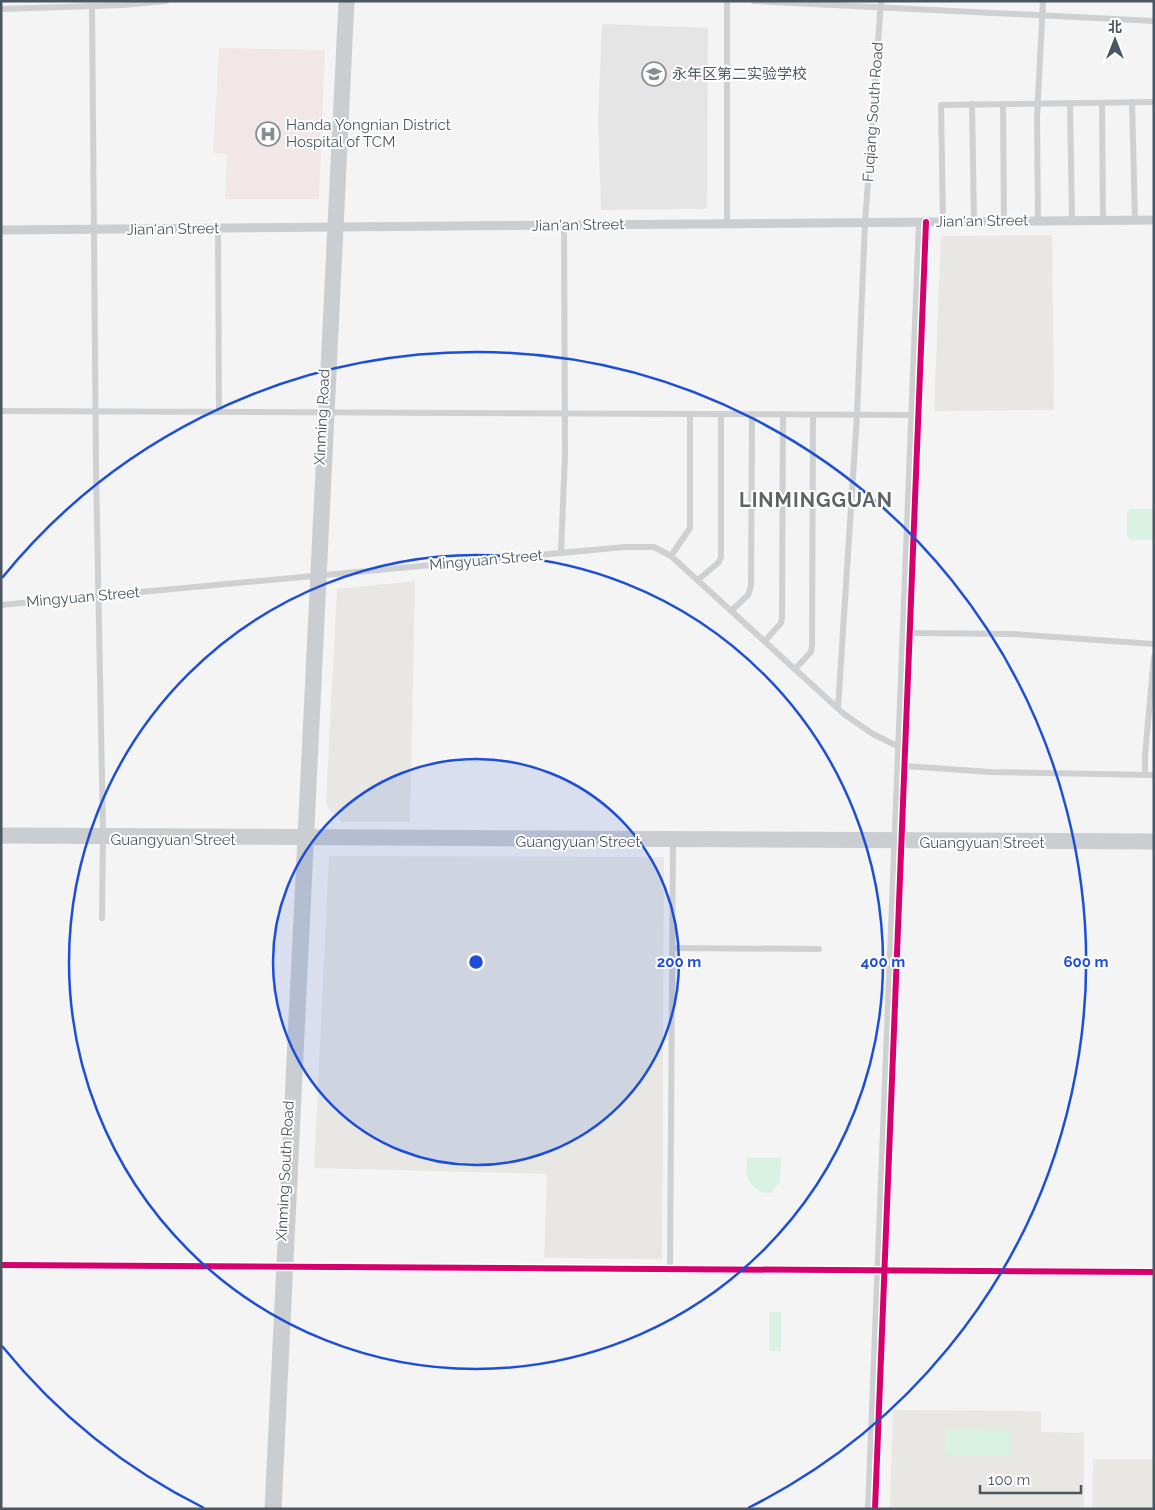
<svg xmlns="http://www.w3.org/2000/svg" width="1155" height="1510" font-family="Raleway,'Noto Sans SC',sans-serif">
<rect width="100%" height="100%" fill="#f4f4f4"/>
<g fill="#e8e7e3">
<polygon points="1052,235 1054,410 934,411 941,236"/>
<polygon points="415,581 410,822 342,822 329,809 326,802 337,589"/>
<polygon points="329,856 664,857 662,1259 544,1258 547,1174 314,1168"/>
<polygon points="893,1410 1041,1411 1041,1432 1084,1433 1084,1509 890,1509"/>
<polygon points="1093,1459 1154,1459 1154,1509 1092,1509"/>
</g>
<polygon fill="#e6e5e6" points="602,24 708,28 707,209 601,210 598,120"/>
<polygon fill="#f1e7e6" points="219,48 325,50 319,199 225,199 227,154 213,153"/>
<g fill="#d9f2e3">
<polygon points="1131,509 1154,509 1154,540 1131,540 1127,537 1127,511"/>
<path d="M747,1158h34l-1,24 -9,11c-10,1 -19,-5 -23,-14 -3,-6 -1,-15 -1,-21z"/>
<rect x="769" y="1312" width="12" height="39"/>
<polygon points="949,1429 1008,1430 1012,1432 1012,1454 1009,1456 948,1455 945,1453 946,1433"/>
</g>
<g fill="none" stroke-linecap="round" stroke-linejoin="round">
<g stroke="#ced0d2" stroke-width="6">
<polyline points="727,1 727,224"/>
<polyline points="754,1 1154,21"/>
<polyline points="92,6 96,468 103,832 102,918"/>
<polyline points="1,9 124,5 166,1"/>
<polyline points="1132,102 1135,220"/>
<polyline points="1070,103 1072,221"/>
<polyline points="1102,103 1103,220"/>
<polyline points="972,104 974,222"/>
<polyline points="1003,104 1004,221"/>
<polyline points="1038,221 1037,117 1043,1"/>
<polyline points="943,222 941,105 1154,102"/>
<polyline points="218,228 219,412"/>
<polyline points="1,411 915,415"/>
<polyline points="561,552 565,455 564,225"/>
<polyline points="671,556 690,528 690,414"/>
<polyline points="698,580 719,562 721,557 721,414"/>
<polyline points="1,605 625,547 654,547 671,556 844,714 873,734 899,747"/>
<polyline points="731,611 748,595 751,586 752,414"/>
<polyline points="911,633 1013,634 1154,644"/>
<polyline points="765,641 781,623 782,618 783,414"/>
<polyline points="795,669 811,652 812,646 813,415"/>
<polyline points="838,708 857,415 865,223 881,1"/>
<polyline points="905,766 990,772 1154,775"/>
<polyline points="1145,775 1145,755 1154,657"/>
<polyline points="672,948 819,949"/>
<polyline points="1,1265 1154,1272"/>
<polyline points="670,1268 673,842"/>
<polyline points="868,1509 919,222"/>
<polyline points="875,1509 926,222"/>
</g>
<g stroke="#caced1" stroke-width="9">
<polyline points="1,230 1154,220"/>
<polyline points="1,832 1154,838"/>
<polyline points="1,839 1154,845"/>
<polyline points="269,1509 343,1"/>
<polyline points="277,1509 350,1"/>
</g>
<g stroke="#fff" stroke-width="9">
<g id="cycleway">
<polyline points="1,1265 1154,1272"/>
<polyline points="875,1509 926,222"/>
</g>
</g>
<use href="#cycleway" stroke="#d6006c" stroke-width="6"/>
</g>
<circle cx="476" cy="962" r="203" fill="#1d4ed8" fill-opacity=".12"/>
<g fill="none" stroke="#1d4ed8" stroke-width="2.5">
<circle cx="476" cy="962" r="203"/>
<circle cx="476" cy="962" r="407"/>
<path d="M204 1508A610 610 0 0 1 2 1346M2 578A610 610 0 1 1 748 1508"/>
</g>
<defs>
<g id="school-ring" transform="scale(1.25)"><circle r="9.5" fill="#fff" stroke="#868d94" stroke-width="1.5"/><path d="M0-5L7-2L0 1L-7-2ZM-4 1L0 2.5L4 1V4Q0 6-4 4Z" fill="#868d94"/></g>
<g id="hospital-ring" transform="scale(1.25)"><circle r="9.5" fill="#fff" stroke="#868d94" stroke-width="1.5"/><path d="M-5-5h3v3.5h4V-5h3V5h-3V1.5h-4V5h-3Z" fill="#868d94"/></g>
</defs>
<g fill-rule="evenodd">
<use href="#school-ring" x="654" y="74"/>
<use href="#hospital-ring" x="268" y="134"/>
</g>
<g text-anchor="middle" stroke-width="4" stroke-linejoin="round" paint-order="stroke">
<g font-size="15" fill="#4a5661" stroke="#fff" text-anchor="start">
<text x="672" y="79">永年区第二实验学校</text>
<text x="286" y="130">Handa Yongnian District<tspan x="286" dy="17">Hospital of TCM</tspan></text>
</g>
<g font-size="15" fill="#4a5661" stroke="#fff">
<text transform="translate(873 112) rotate(-86)" y="5">Fuqiang South Road</text>
<text transform="translate(982 221) rotate(-1)" y="5">Jian'an Street</text>
<text transform="translate(578 225) rotate(-1)" y="5">Jian'an Street</text>
<text transform="translate(173 229) rotate(-1)" y="5">Jian'an Street</text>
<text transform="translate(322 417) rotate(-87)" y="5">Xinming Road</text>
<text transform="translate(486 560) rotate(-5)" y="5">Mingyuan Street</text>
<text transform="translate(83 597) rotate(-5)" y="5">Mingyuan Street</text>
<text x="173" y="845">Guangyuan Street</text>
<text x="578" y="847">Guangyuan Street</text>
<text x="982" y="848">Guangyuan Street</text>
<text transform="translate(285 1171) rotate(-87)" y="5">Xinming South Road</text>
</g>
<g font-size="20" font-weight="bold" letter-spacing="1" fill="#5f6368" stroke="#fff">
<text x="816" y="507">LINMINGGUAN</text>
</g>
</g>
<circle cx="476" cy="962" r="8" fill="#1d4ed8" stroke="#fff" stroke-width="2.5"/>
<g font-size="15" text-anchor="middle" font-weight="bold" fill="#1d4ed8" stroke="#fff" stroke-width="4" stroke-linejoin="round" paint-order="stroke">
<text x="679" y="967">200 m</text>
<text x="883" y="967">400 m</text>
<text x="1086" y="967">600 m</text>
</g>
<rect width="1155" height="1510" fill="none" stroke="#4a5661" stroke-width="5"/>
<g transform="translate(1115 40)" stroke="#ffffff" stroke-width="4" paint-order="stroke">
<path d="M0-4L9 19L0 12L-9 19Z" fill="#4a5661"/>
<text y="-8" font-size="14" font-weight="bold" text-anchor="middle" fill="#4a5661">北</text>
</g>
<path d="M980 1485v8h101v-8" fill="none" stroke="#4a5661" stroke-width="2.5"/>
<text x="988" y="1485" font-size="15" fill="#4a5661" stroke="#ffffff" stroke-width="4" paint-order="stroke">100 m</text>
</svg>
